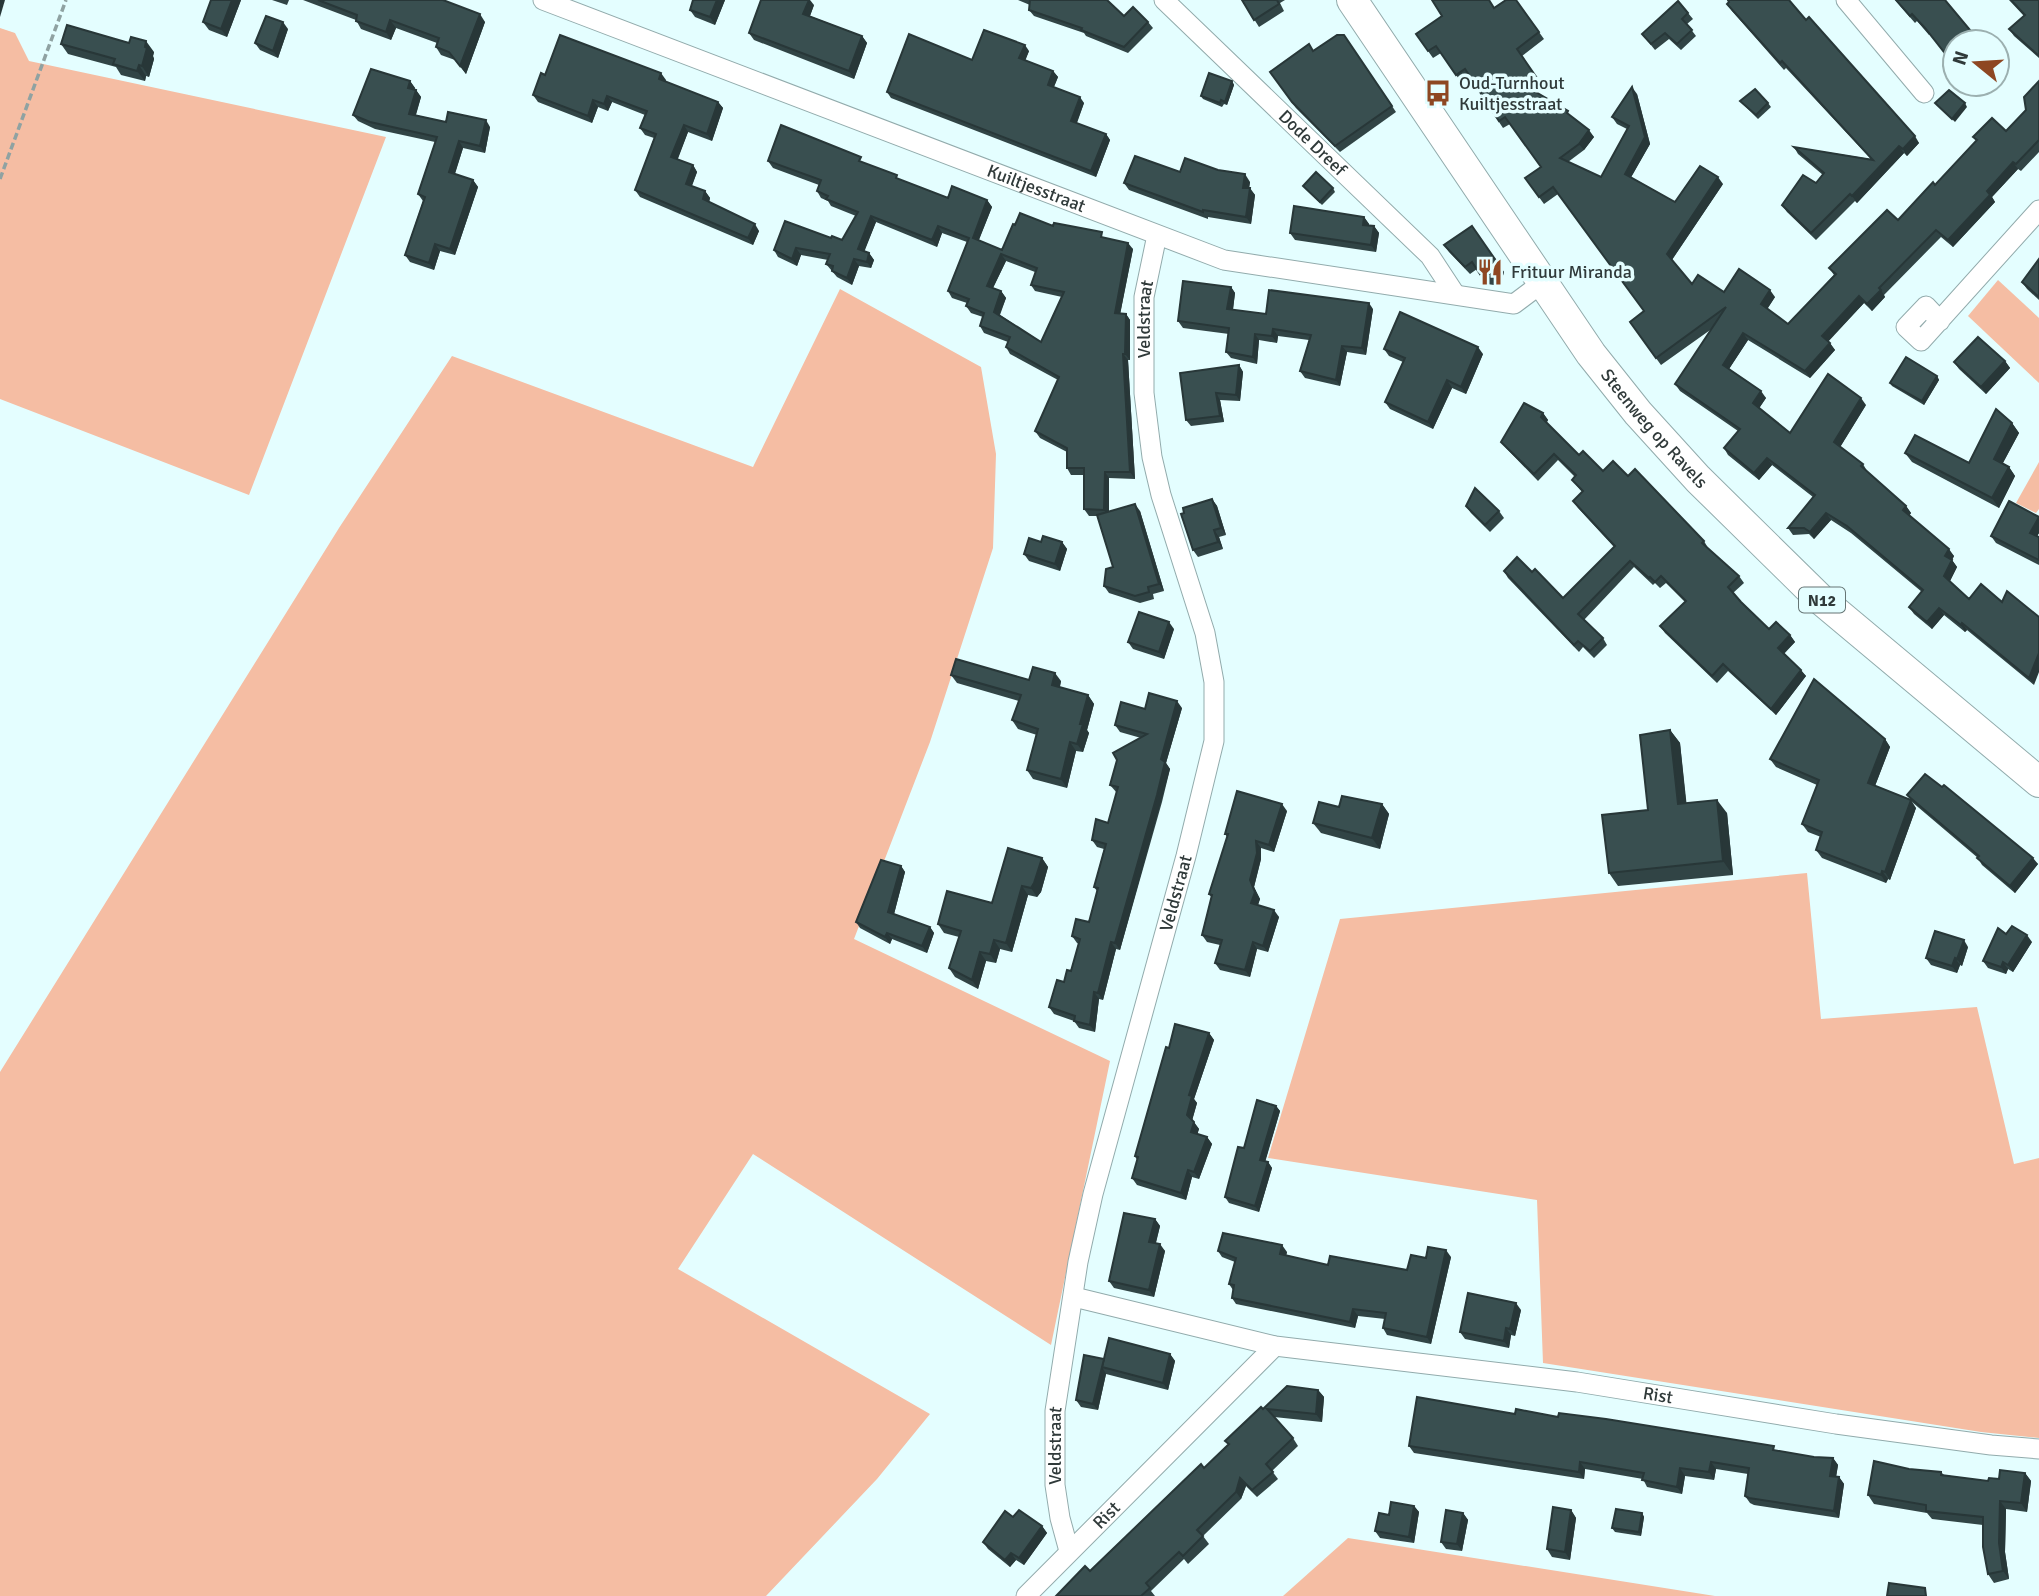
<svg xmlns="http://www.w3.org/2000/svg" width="2039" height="1596" font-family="Signika,sans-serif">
<rect width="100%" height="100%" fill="#e4feff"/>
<g fill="#f5bda3">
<polygon points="0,28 15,33 29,61 386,137 249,495 0,399"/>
<polygon points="1998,280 2039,318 2039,383 1968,316"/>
<polygon points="840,289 981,367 996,454 993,548 930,742 854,939 1110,1061 1051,1345 753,1154 678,1269 930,1414 877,1479 766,1596 0,1596 0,1072 339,528 452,356 753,467"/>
<polygon points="2039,462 2039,509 2036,513 2016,503"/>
<polygon points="1807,873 1821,1019 1977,1007 2014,1164 2039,1158 2039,1438 1981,1432 1543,1363 1537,1200 1268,1158 1340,919"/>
<polygon points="1348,1538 1715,1596 1283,1596"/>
</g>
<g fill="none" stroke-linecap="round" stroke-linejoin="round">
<g stroke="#92abac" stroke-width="21">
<g id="street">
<path id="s1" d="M543,0l681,260 290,44 28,-21"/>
<path id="s2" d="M1164,0l266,256 25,38"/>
<polyline points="1846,0 1924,93"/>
<polyline points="1940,321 1926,306 1906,327 1921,341 2039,210"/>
<path id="s3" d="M1074,1297l201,49 302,36 259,42 155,21 48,4"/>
<path id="s4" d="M1069,1551l-9,-33 -5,-33v-74l23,-149 15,-68 93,-338 28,-115v-59l-9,-49 -44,-138 -9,-38 -8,-64v-96l13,-62"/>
<path id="s5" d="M1026,1596l249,-250"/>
</g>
</g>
<g stroke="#92abac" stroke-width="32">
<g id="primary">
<path id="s6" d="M1352,0l239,354 47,59 60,66 121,119 220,184"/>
</g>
</g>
<polyline stroke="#8fa2a2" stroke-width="3.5" stroke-dasharray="7 3.5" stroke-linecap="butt" points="0,179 66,0"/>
<use href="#street" stroke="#fff" stroke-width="19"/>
<use href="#primary" stroke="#fff" stroke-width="30"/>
</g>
<g fill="#314445" fill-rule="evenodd">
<polygon points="211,0 241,0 227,37 209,30 203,22"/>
<polygon points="272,0 289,0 287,5"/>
<polygon points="303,0 443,0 485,22 466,74 455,60 441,55 436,47 437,43 396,28 391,40 361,29 356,20"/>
<polygon points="693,0 725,0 715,25 695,17 690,10"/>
<polygon points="1018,0 1107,0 1124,16 1148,22 1153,28 1128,53 1086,36 1084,33 1034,16 1029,10 1030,5"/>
<polygon points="1242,0 1285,0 1280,3 1284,11 1259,27"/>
<polygon points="1516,0 1544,39 1522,56 1544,88 1537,93 1573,118 1594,137 1584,150 1568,162 1601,177 1627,129 1617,124 1612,117 1637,94 1650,144 1631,177 1675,202 1723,184 1672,260 1692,284 1724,292 1775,297 1767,309 1788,324 1834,275 1829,268 1898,220 1935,185 1976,141 1973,137 2006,131 2026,110 2039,81 2039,152 2021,171 2018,169 1992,197 1995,202 1953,247 1941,237 1884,295 1885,297 1872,311 1864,303 1828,341 1835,350 1810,378 1748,340 1729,369 1766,398 1759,408 1790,433 1866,405 1840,447 1863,464 1867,471 1906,506 1911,513 1909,516 1954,556 1952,560 1957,567 1950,581 1969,599 1981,584 2034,685 1967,630 1965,632 1944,615 1932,629 1914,614 1909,607 1922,592 1851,533 1831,520 1814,539 1809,534 1793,535 1788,528 1813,497 1772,465 1759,480 1728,455 1724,448 1738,431 1680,391 1675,384 1713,328 1661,365 1630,322 1644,311 1558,194 1544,204 1525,178 1541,167 1510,124 1503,128 1469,77 1461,82 1441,53 1433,58 1416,34 1442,16 1494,8"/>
<polygon points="1727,0 1789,0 1806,20 1919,143 1907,156 1904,153 1857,203 1855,201 1816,240 1787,212 1782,205 1816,183 1823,175 1798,154 1794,147 1871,159 1786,68 1784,70 1732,11 1727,4 1729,2"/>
<polygon points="1895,0 1945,0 1929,35 1917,21 1915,23"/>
<polygon points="2009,0 2039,0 2039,58 2014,36 2009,29 2024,16"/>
<polygon points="814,5 810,16 862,36 867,43 854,79 754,40 749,33"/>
<polygon points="1688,13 1693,19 1687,24 1696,36 1681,50 1669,39 1655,50 1642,34"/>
<polygon points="288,29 278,58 260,50 255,43"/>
<polygon points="1344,35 1396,112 1340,152 1296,108 1270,72"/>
<polygon points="61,44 154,52 153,56 154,59 149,77 146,76 145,81 121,75 116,67 68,54"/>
<polygon points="1029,51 1025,60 1053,71 1058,77 1054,87 1084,103 1077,123 1106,134 1110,140 1096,177 891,98 887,92 972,60"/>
<polygon points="545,75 666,80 665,82 718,102 723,108 712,141 688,132 677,160 693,165 697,172 692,186 705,191 710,198 709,202 759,231 753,245 640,197 635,190 654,138 645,135 640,128 645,115 612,102 608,111 598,107 592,123 538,102 533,95"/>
<polygon points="410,81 415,88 414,90 416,90 421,97 416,115 446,122 490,127 485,153 463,148 455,174 473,180 478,187 455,255 440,251 434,270 410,262 405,255 423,201 418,194 435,142 375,129 358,121 353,115"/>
<polygon points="1232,81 1234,85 1227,105 1224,104 1222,107 1203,99 1201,96"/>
<polygon points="1968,84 1980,84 1973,90"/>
<polygon points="1740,101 1768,103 1771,107 1758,119"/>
<path d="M768,161l97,2 35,17 48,18 39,2 5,7 -13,33 23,10 13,-25 38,1 54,12 26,11 -13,65h6l4,6v40h-2l7,119 -26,-1v33h31l24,80 -11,3 1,5 -14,4 -31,-10 -5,-7 9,-19 -16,-51h-8l-5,-7v-34h-13l-4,-7v-16l-27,-14 -5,-7 23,-51 -48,-26 -4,-7 2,-5 -24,-9 -4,-7 3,-9 -12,-4 -5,-7 1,-3 -15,-5 -4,-7 19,-49 -25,-9 -5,14 -61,-25 -12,29 5,2 5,7 -3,8 -12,-2 -7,19 -15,-8 -11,-13 2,-4 -27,-5 -4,11 -19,-9 -4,-7 57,-12 11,2 14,-24 -25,-10 -3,-5 -7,-3 -4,-7 2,-6 -46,-17zM1006,261l29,11 -4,13 4,6 27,6 -21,45 -41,-27 6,-17 -5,-7 -8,-3z"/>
<polygon points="1180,172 1250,182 1249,188 1255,195 1251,224 1208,217 1208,219 1129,190 1124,183"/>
<polygon points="1303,186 1333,188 1335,192 1322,205"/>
<polygon points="1364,217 1369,224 1369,225 1374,226 1379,233 1376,252 1295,240 1290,233"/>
<polygon points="1472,226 1504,272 1502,279 1494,285 1487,284 1477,269 1470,274 1449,252 1444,245"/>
<polygon points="2039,259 2039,300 2027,289 2022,282"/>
<polygon points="1231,287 1235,293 1233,310 1266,314 1373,309 1366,355 1347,352 1340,386 1305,378 1300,371 1309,340 1278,336 1277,343 1259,340 1257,364 1231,358 1226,352 1229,334 1183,328 1178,321"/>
<polygon points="1384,349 1483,354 1466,394 1452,388 1433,429 1390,409 1385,402 1403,362 1389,356"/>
<polygon points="2005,361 2010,368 1986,394 1959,369 1954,362"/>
<polygon points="1239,365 1243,372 1240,401 1220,400 1224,422 1191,426 1186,420"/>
<polygon points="1937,376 1939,380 1924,405 1892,386 1890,383"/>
<polygon points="1543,413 1548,420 1546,423 1579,455 1603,471 1628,476 1704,541 1708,548 1739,576 1744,583 1733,593 1741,602 1769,629 1790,635 1795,642 1784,654 1806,676 1776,715 1728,671 1717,683 1665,633 1660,626 1685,602 1666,583 1660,588 1655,583 1653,585 1634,567 1584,620 1603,638 1607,645 1594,658 1583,647 1579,652 1508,578 1504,571 1532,572 1563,598 1614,547 1578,508 1573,501 1582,492 1572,480 1575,477 1558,460 1538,481 1506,448 1501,442"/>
<polygon points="2012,423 2019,433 2003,463 2009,467 2015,476 1999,508 1912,462 1905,453 1969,463"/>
<polygon points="1212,499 1217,506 1226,535 1219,537 1223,549 1198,557 1193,550"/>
<polygon points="1466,506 1499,511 1504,518 1490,532 1471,513"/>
<polygon points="2039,533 2037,536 2039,537 2039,565 1996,543 1991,536"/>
<polygon points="1041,542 1062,542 1067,549 1060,571 1029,561 1024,554"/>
<polygon points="1174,629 1164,659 1133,649 1128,642"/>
<polygon points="951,675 1061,681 1060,687 1088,695 1094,704 1087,730 1089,733 1083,752 1076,751 1067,788 1033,779 1027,770 1037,735 1018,729 1012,720 1019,701 957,683"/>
<polygon points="1182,708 1166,763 1170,769 1162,802 1120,950 1116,949 1103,1000 1099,999 1095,1032 1079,1028 1074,1021 1054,1014 1049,1007 1071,971 1079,944 1077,943 1072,936 1089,922 1097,891 1094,887 1104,849 1097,847 1092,840 1108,823 1117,793 1110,785 1141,738 1120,732 1115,725 1145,709"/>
<polygon points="1670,730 1680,743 1686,803 1727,813 1733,875 1618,886 1609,873 1648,810"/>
<polygon points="1885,739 1890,747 1875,786 1916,808 1890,880 1888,879 1886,883 1822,858 1816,850 1821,837 1808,832 1802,824 1817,785 1776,767 1770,759"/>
<polygon points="1942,787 2038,864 2015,893 1982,865 1978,858 1912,802 1907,795"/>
<polygon points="1382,804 1389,814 1380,849 1321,833 1313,823 1339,807"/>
<polygon points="1287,811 1274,852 1261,848 1261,859 1254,887 1260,899 1258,905 1279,917 1268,952 1257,949 1250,977 1220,970 1215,963 1220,945 1207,942 1202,935 1212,898 1209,894 1227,837 1225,834"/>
<polygon points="1042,858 1048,867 1041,892 1037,897 1028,895 1012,952 1000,949 996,963 986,961 978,989 955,977 949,968 959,937 944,933 938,924 992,903"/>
<polygon points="901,866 905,872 894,914 930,927 934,933 927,953 892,939 890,944 860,928 856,922"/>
<polygon points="2032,942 2013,972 2008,969 2006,974 1988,968 1983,961"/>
<polygon points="1968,947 1962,966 1960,965 1957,973 1931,965 1926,958"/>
<polygon points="1209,1033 1214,1040 1194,1099 1197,1103 1192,1120 1199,1129 1197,1134 1207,1137 1212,1144 1199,1179 1192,1177 1186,1200 1137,1185 1132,1178 1137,1160 1135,1156 1169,1048"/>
<polygon points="1276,1106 1280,1111 1265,1161 1268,1162 1272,1168 1259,1212 1229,1203 1225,1197 1244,1148"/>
<polygon points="1155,1219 1160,1226 1156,1243 1165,1251 1154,1297 1114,1288 1109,1281"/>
<polygon points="1218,1251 1287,1252 1286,1255 1328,1265 1407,1270 1426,1258 1451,1257 1431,1344 1387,1335 1383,1328 1385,1319 1358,1316 1355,1328 1236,1304 1232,1298 1233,1290 1229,1284 1235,1262 1222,1257"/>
<polygon points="1521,1310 1515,1336 1511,1335 1509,1348 1465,1339 1460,1332"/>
<polygon points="1170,1354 1175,1361 1168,1390 1106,1374 1098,1410 1081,1407 1076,1400 1104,1359"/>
<polygon points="1318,1390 1324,1397 1322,1422 1274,1417 1293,1438 1298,1446 1272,1471 1278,1479 1257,1497 1246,1486 1241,1499 1203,1536 1209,1544 1188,1564 1184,1559 1151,1591 1155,1596 1056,1596 1090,1571 1204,1468 1228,1445 1225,1441 1263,1409"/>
<polygon points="1515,1414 1558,1417 1814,1457 1833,1458 1838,1465 1836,1477 1839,1477 1844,1484 1839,1518 1754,1505 1750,1503 1745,1496 1748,1474 1716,1469 1714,1480 1685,1476 1682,1494 1647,1487 1643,1479 1585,1469 1584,1479 1414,1453 1409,1446"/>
<polygon points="1909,1469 1941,1472 1944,1475 1988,1481 2025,1473 2031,1481 2027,1512 2006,1509 2005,1552 2009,1579 1994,1583 1988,1574 1983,1525 1932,1519 1927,1513 1874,1504 1868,1495"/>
<polygon points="1414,1506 1419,1512 1414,1543 1380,1538 1375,1531 1389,1515"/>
<polygon points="1571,1510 1576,1518 1570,1560 1552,1557 1547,1549"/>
<polygon points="1463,1513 1468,1520 1462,1551 1446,1549 1441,1542"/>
<polygon points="1642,1513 1644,1517 1641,1536 1615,1532 1612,1528"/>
<polygon points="1013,1517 1042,1526 1047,1533 1024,1565 1016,1560 1010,1567 988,1549 983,1542"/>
</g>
<g fill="#283738">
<polygon points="0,0 5,0 0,17"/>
<polygon points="232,0 241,0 227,37 221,29"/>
<polygon points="717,0 725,0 715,25 710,17"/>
<polygon points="809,0 810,0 814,5 808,21 803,14"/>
<polygon points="480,14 485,22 466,74 460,66"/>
<polygon points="390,20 396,28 391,40 386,32"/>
<polygon points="283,22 288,29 278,58 273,51"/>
<polygon points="862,36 867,43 854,79 849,71"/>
<polygon points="146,41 154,52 153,56 154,59 149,77 142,66"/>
<polygon points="1025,45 1029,51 1024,64 1019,58"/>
<polygon points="139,65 146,76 145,81 137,71"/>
<polygon points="1053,71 1058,77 1052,91 1048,85"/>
<polygon points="661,73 666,80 664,86 659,79"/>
<polygon points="410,81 415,88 413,95 408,88"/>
<polygon points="1232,81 1234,85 1227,105 1225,102"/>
<polygon points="1632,87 1637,94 1650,144 1629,181 1625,174"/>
<polygon points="416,90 421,97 414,120 409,114"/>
<polygon points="607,96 612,102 608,111 604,104"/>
<polygon points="1080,97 1084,103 1075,127 1071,121"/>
<polygon points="593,100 598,107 592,123 588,116"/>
<polygon points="718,102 723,108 712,141 707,134"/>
<polygon points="1965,103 1967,107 1955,122 1952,119"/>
<polygon points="486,120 490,127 485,153 480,146"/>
<polygon points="684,125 688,132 676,164 671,157"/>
<polygon points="1589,130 1594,137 1584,150 1579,144"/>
<polygon points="1106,134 1110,140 1096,177 1091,171"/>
<polygon points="1915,136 1919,143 1907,156 1903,149"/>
<polygon points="459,141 463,148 453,179 449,172"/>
<polygon points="1899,146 1904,153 1857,203 1852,196"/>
<polygon points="2013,162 2018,169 1992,197 1995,202 1953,247 1948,240 1987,191"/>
<polygon points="693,165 697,172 690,190 686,184"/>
<polygon points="1245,174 1250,182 1248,195 1243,188"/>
<polygon points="1718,177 1723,184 1671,261 1667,254"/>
<polygon points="473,180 478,187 455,255 450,249"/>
<polygon points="1250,188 1255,195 1251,224 1246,217"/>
<polygon points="705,191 710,198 708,206 703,199"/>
<polygon points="987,200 992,207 977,244 973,238"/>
<polygon points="871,216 876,222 863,255 858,249"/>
<polygon points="1364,217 1369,224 1368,232 1363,225"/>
<polygon points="755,224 759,231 753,245 748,238"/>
<polygon points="938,226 942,233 937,247 932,240"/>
<polygon points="1374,226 1379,233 1376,252 1371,245"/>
<polygon points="1128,243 1133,249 1119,320 1115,313"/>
<polygon points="435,244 440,251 434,270 429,263"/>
<polygon points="796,248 801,255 797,266 792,259"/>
<polygon points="869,253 874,260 871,268 867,262"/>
<polygon points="1001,254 1006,261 991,292 987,286"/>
<polygon points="854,259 859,266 852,285 847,278"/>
<polygon points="1499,265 1504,272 1502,279 1497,272"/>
<polygon points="1231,287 1235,293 1232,316 1227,309"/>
<polygon points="1770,290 1775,297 1766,311 1761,304"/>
<polygon points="1881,290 1885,297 1872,311 1867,304"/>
<polygon points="1001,291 1006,298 998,318 994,312"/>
<polygon points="1859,296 1864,303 1827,343 1822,336"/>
<polygon points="1369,303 1373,309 1366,355 1362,348"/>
<polygon points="1126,314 1130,320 1130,360 1125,354"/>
<polygon points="1273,329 1278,336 1277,343 1272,336"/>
<polygon points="1743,333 1748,340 1727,372 1723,365"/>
<polygon points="1255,334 1259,340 1257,364 1253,357"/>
<polygon points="1830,343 1835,350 1810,378 1805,371"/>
<polygon points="1342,346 1347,352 1340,386 1336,380"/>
<polygon points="1478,347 1483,354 1466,394 1461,387"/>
<polygon points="1123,354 1128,360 1135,479 1130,472"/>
<polygon points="2005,361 2010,368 1986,394 1981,387"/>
<polygon points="1239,365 1243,372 1240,401 1236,395"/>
<polygon points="1937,376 1939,380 1924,405 1922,401"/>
<polygon points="1447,380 1452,388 1433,429 1428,422"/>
<polygon points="1761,391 1766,398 1758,410 1753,403"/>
<polygon points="1216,393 1220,400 1224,422 1220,416"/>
<polygon points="1861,398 1866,405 1839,449 1834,442"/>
<polygon points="1543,413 1548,420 1546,424 1541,417"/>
<polygon points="2012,423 2019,433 2000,468 1994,459"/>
<polygon points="1767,458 1772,465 1759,480 1754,473"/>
<polygon points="2009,467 2015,476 1999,508 1992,498"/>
<polygon points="1105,472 1109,478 1109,517 1104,510"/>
<polygon points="1212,499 1217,506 1226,535 1221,528"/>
<polygon points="1135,504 1140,511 1164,591 1159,584"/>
<polygon points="1906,506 1911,513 1908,517 1903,510"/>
<polygon points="1826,513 1831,520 1814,539 1810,532"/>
<polygon points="2039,517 2039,533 2035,540 2030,533"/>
<polygon points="1214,530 1219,537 1223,549 1218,542"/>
<polygon points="1062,542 1067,549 1060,571 1055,564"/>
<polygon points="1949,549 1954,556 1952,560 1957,567 1949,583 1944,576 1945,556"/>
<polygon points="1939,608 1944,615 1932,629 1927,622"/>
<polygon points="1169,622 1174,629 1164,659 1159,652"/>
<polygon points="1962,623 1967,630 1965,632 1961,625"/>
<polygon points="1790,635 1795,642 1782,655 1778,648"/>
<polygon points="2039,653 2039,672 2034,685 2029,678"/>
<polygon points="1801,670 1806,676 1776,715 1771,709"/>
<polygon points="1055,673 1061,681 1058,694 1052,685"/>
<polygon points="1088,695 1094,704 1087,730 1089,733 1083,752 1077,744 1080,724"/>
<polygon points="1177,701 1182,708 1166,763 1170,769 1120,950 1115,943 1161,759"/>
<polygon points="1670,730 1680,743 1688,817 1678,804"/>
<polygon points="1885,739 1890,747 1873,791 1868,783"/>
<polygon points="1070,742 1076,751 1067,788 1061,779"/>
<polygon points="1717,800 1727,813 1733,875 1723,861"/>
<polygon points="1911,800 1916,808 1890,880 1885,872"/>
<polygon points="1282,804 1287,811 1274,852 1269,845"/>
<polygon points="1382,804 1389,814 1380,849 1372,838"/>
<polygon points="1256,841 1261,848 1261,859 1254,887 1260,899 1256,910 1251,903 1250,880"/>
<polygon points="1042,858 1048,867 1041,892 1037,897 1031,888"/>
<polygon points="2033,858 2038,864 2015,893 2010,886"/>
<polygon points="901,866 905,872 893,918 888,912"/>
<polygon points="1882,871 1888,879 1886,883 1881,875"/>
<polygon points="1022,886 1028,895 1012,952 1006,943"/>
<polygon points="1274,910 1279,917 1268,952 1263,946"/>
<polygon points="930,927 934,933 927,953 922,946"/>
<polygon points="887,933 892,939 890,944 885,937"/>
<polygon points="2027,935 2032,942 2013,972 2008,965"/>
<polygon points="994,940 1000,949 996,963 990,954"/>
<polygon points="1964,940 1968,947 1962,966 1957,959"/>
<polygon points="1111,942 1116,949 1103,1000 1098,993"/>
<polygon points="1253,942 1257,949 1250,977 1245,970"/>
<polygon points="980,952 986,961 978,989 972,980"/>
<polygon points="1955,958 1960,965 1957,973 1952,966"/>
<polygon points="2003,962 2008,969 2006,974 2001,967"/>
<polygon points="1094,992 1099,999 1095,1032 1090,1025"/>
<polygon points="1209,1033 1214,1040 1194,1099 1197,1103 1192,1121 1187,1115 1189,1095"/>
<polygon points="1276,1106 1280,1111 1264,1166 1260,1160"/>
<polygon points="1194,1122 1199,1129 1196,1139 1191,1132"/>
<polygon points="1207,1137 1212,1144 1199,1179 1194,1172"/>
<polygon points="1268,1162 1272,1168 1259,1212 1255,1206"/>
<polygon points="1188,1170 1192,1177 1186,1200 1181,1193"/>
<polygon points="1155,1219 1160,1226 1154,1249 1149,1242"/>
<polygon points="1160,1244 1165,1251 1154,1297 1149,1290"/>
<polygon points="1282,1245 1287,1252 1285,1261 1280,1254"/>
<polygon points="1446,1250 1451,1257 1431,1344 1427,1337"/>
<polygon points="1516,1303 1521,1310 1515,1336 1510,1329"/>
<polygon points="1353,1309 1358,1316 1355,1328 1350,1322"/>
<polygon points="1506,1328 1511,1335 1509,1348 1504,1341"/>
<polygon points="1170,1354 1175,1361 1168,1390 1163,1383"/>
<polygon points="1102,1367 1106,1374 1098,1410 1093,1404"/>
<polygon points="1318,1390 1324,1397 1322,1422 1316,1414"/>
<polygon points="1833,1458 1838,1465 1835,1483 1830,1476"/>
<polygon points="1580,1462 1585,1469 1584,1479 1579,1472"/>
<polygon points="1711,1462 1716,1469 1714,1480 1709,1472"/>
<polygon points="1680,1468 1685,1476 1682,1494 1677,1487"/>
<polygon points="2025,1473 2031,1481 2027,1512 2021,1503"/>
<polygon points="1839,1477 1844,1484 1839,1518 1834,1511"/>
<polygon points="1240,1478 1246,1486 1241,1499 1236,1492"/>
<polygon points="2000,1501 2006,1509 2005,1552 2009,1579 2003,1571 1999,1543"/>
<polygon points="1414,1506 1419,1512 1414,1543 1409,1537"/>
<polygon points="1571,1510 1576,1518 1570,1560 1565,1552"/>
<polygon points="1463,1513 1468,1520 1462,1551 1457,1544"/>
<polygon points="1642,1513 1644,1517 1641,1536 1639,1532"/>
<polygon points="1042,1526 1047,1533 1024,1565 1019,1558"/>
<polygon points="1011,1553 1016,1560 1010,1567 1005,1560"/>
</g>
<g fill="#394f50" stroke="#283738" stroke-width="2" fill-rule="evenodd">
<polygon points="211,0 232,0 221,29 203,22"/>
<polygon points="318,0 443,0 480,14 460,66 449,52 436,47 439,38 390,20 386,32 356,21 357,15"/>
<polygon points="693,0 717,0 710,17 690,10"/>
<polygon points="761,0 809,0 803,14 862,36 849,71 749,33"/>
<polygon points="1030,0 1107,0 1124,16 1133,7 1148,22 1124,47 1081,30 1082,28 1029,10"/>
<polygon points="1242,0 1277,0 1279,4 1254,20"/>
<polygon points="1432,0 1489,0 1494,8 1506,0 1516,0 1539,32 1517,49 1539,81 1529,88 1568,111 1567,113 1589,130 1579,144 1560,158 1601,177 1629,126 1612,117 1632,87 1645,137 1625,174 1675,202 1700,166 1718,177 1667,254 1692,284 1698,275 1724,292 1739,269 1770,290 1761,304 1788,324 1836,274 1829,268 1887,210 1898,220 1933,182 1935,185 1977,140 1973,137 1992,118 2006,131 2026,110 2024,97 2039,81 2039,140 2016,164 2013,162 1987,191 1990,195 1948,240 1936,230 1879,288 1881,290 1867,304 1859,296 1822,336 1830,343 1805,371 1743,333 1723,365 1761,391 1753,403 1790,433 1828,374 1861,398 1834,442 1863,464 1861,466 1906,506 1903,510 1949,549 1945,556 1952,560 1944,576 1969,599 1981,584 2002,602 2007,591 2039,617 2039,653 2029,678 1962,623 1961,625 1939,608 1927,622 1909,607 1923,590 1847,526 1826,513 1810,532 1804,528 1788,528 1815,495 1767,458 1754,473 1724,448 1740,429 1675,384 1726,307 1656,358 1630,322 1644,311 1553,187 1539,197 1525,178 1541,167 1505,117 1499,121 1465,69 1456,75 1436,46 1428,51 1416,34 1442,16"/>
<polygon points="1728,0 1789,0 1806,20 1809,17 1915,136 1903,149 1899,146 1852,196 1850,194 1811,233 1782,205 1803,175 1816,183 1824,173 1794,147 1873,160 1782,61 1780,63 1727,4 1729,2"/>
<polygon points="1896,0 1945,0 1980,42 1955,42 1955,66 1925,28 1912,14 1910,16"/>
<polygon points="2011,0 2039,0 2039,56 2009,29 2025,15"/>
<polygon points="1678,1 1688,13 1682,19 1692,30 1677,44 1665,33 1651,44 1642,34"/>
<polygon points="266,16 283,22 273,51 255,43"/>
<polygon points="67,25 129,43 131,37 146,41 145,47 147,48 142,66 139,65 137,71 113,64 115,59 61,44"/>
<polygon points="984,30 1025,45 1019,58 1053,71 1048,85 1080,97 1071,121 1106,134 1091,171 887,92 909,34 972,60"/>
<polygon points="560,35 661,73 659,79 718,102 707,134 684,125 671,157 693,165 686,184 705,191 703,199 755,224 748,238 635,190 656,134 640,128 647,111 607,96 604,104 593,100 588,116 533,95 541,73 545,75"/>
<polygon points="1337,35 1344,35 1392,106 1335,146 1292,102 1270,72 1309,44 1313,51"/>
<polygon points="371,69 410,81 408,88 416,90 409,114 446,122 448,112 486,120 480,146 459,141 449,172 473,180 450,249 435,244 429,263 405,255 425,197 418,194 437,137 370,122 353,115"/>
<polygon points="1209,73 1232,81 1225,102 1221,100 1220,103 1201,96"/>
<polygon points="1755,89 1768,103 1756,115 1740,101"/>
<polygon points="1949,90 1965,103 1952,119 1935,103"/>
<path d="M781,125l80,32 -2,4 38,14 -1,3 52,20 4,-12 35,14 -14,38 29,12 11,-26 2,1 5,-12 33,13 1,-3 48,9 -1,5 27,6 -13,70 11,1 -1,40h-2l7,118h-25l-1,38 -20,-1v-41h-17v-20l-32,-17 24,-54 -53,-30 4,-10 -30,-11 4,-13 -18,-7 3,-7 -21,-8 21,-53 -31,-12 -6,14 -61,-24 -13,33 11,4 -2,9 -13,-3 -7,19 -15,-7 1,-5 -7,-2 4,-10 -34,-6 -4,11 -18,-9 11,-29 46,17 1,-2 10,4 16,-28 -32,-13 2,-3 -11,-5 4,-11 -53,-19zM1001,254l36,14 -6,17 33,7 -23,50 -47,-30 7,-21 -14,-5z"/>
<polygon points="1135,156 1180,172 1185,158 1218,170 1245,174 1243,188 1250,188 1246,217 1203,210 1203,212 1124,183"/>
<polygon points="1316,172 1333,188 1320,202 1303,186"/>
<polygon points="1294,206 1364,217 1363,225 1374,226 1371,245 1290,233"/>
<polygon points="1472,226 1499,265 1497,272 1489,278 1482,277 1472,262 1465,267 1444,245"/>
<polygon points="2039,259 2039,297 2022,282"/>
<polygon points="1183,281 1231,287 1227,309 1266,314 1269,290 1369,303 1362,348 1342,346 1336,380 1300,371 1311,335 1273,329 1272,336 1255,334 1253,357 1226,352 1229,328 1178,321"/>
<polygon points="1400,312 1478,347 1461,387 1447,380 1428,422 1385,402 1405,358 1384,349"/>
<polygon points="1978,337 2005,361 1981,387 1954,362"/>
<polygon points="1906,357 1937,376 1922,401 1890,383"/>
<polygon points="1239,365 1236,395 1216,393 1220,416 1186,420 1180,373"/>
<polygon points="1524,403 1543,413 1541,417 1579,455 1583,451 1603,471 1613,461 1628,476 1635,469 1704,541 1702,543 1739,576 1728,587 1741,602 1769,629 1776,622 1790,635 1778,648 1801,670 1771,709 1723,664 1712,676 1660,626 1686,601 1661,576 1655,582 1650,577 1649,578 1630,561 1578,614 1603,638 1590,651 1578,641 1574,645 1504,571 1517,557 1532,572 1535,569 1563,598 1615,546 1573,501 1583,491 1572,480 1576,475 1554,454 1534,474 1501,442"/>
<polygon points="1996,409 2012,423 1994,459 2009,467 1992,498 1905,453 1915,435 1969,463"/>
<polygon points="1475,488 1499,511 1485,525 1466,506"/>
<polygon points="1212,499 1221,528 1214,530 1218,542 1193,550 1181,514 1184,513 1183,508"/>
<polygon points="2009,501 2039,517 2030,533 2039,537 2039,560 1991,536"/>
<polygon points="1135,504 1159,584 1148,587 1149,592 1135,596 1104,586 1106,569 1113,567 1097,515"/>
<polygon points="1043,536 1062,542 1055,564 1024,554 1029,538 1041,542"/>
<polygon points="1139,612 1169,622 1159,652 1128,642"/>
<polygon points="956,659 1029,680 1033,667 1055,673 1052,685 1088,695 1080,724 1083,724 1077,744 1070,742 1061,779 1027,770 1038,729 1012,720 1021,695 951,675"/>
<polygon points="1814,679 1885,739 1868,783 1911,800 1885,872 1882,871 1881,875 1816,850 1822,832 1802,824 1819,780 1770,759"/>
<polygon points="1149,693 1177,701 1161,759 1165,762 1157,795 1115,943 1111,942 1098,993 1094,992 1090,1025 1074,1021 1075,1016 1049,1007 1057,980 1064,982 1067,970 1071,971 1080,939 1072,936 1076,919 1089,922 1098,888 1094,887 1106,844 1092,840 1096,819 1108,823 1118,787 1110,785 1117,760 1113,753 1147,734 1115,725 1121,702 1145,709"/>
<polygon points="1670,730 1678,804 1717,800 1723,861 1609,873 1602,815 1648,810 1640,735"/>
<polygon points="1925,774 1942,787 1944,785 2033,858 2010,886 1977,858 1979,856 1907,795"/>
<polygon points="1237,791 1282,804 1269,845 1256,841 1257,853 1250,880 1255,892 1251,903 1274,910 1263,946 1253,942 1245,970 1215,963 1222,940 1202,935 1212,895 1209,894 1228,834 1225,834"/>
<polygon points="1342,796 1382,804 1372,838 1313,823 1319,802 1339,807"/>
<polygon points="1008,848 1042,858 1034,883 1031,888 1022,886 1006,943 994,940 990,954 980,952 972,980 949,968 961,931 938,924 947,891 992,903"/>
<polygon points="881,860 901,866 888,912 930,927 922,946 887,933 885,937 856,922"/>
<polygon points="2012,926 2027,935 2008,965 2003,962 2001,967 1983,961 1998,928 2006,934"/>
<polygon points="1935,931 1964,940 1957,959 1955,958 1952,966 1926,958"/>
<polygon points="1175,1024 1209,1033 1189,1095 1192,1096 1187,1115 1194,1122 1191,1132 1207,1137 1194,1172 1188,1170 1181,1193 1132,1178 1138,1157 1135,1156 1166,1047 1169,1048"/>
<polygon points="1257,1100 1276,1106 1260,1160 1268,1162 1255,1206 1225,1197 1238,1147 1244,1148"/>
<polygon points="1124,1213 1155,1219 1149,1242 1160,1244 1149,1290 1109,1281"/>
<polygon points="1223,1233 1282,1245 1280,1254 1328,1265 1330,1256 1407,1270 1411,1255 1426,1258 1428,1247 1446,1250 1427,1337 1383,1328 1386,1313 1353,1309 1350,1322 1232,1298 1234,1285 1229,1284 1236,1258 1218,1251"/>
<polygon points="1468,1293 1516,1303 1510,1329 1506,1328 1504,1341 1460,1332"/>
<polygon points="1109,1338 1170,1354 1163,1383 1102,1367"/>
<polygon points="1084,1355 1104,1359 1093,1404 1076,1400"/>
<polygon points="1287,1386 1318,1390 1316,1414 1267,1409 1293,1438 1266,1464 1273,1472 1252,1490 1240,1478 1236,1492 1197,1530 1203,1536 1183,1556 1179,1552 1146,1583 1150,1588 1141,1596 1056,1596 1085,1566 1090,1571 1201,1464 1204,1468 1229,1444 1225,1441 1261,1407 1263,1409"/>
<polygon points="1417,1397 1515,1414 1516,1409 1558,1417 1559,1413 1606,1419 1774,1446 1773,1450 1814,1457 1833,1458 1830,1476 1839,1477 1834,1511 1749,1498 1745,1496 1749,1468 1711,1462 1709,1472 1680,1468 1677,1487 1642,1480 1644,1473 1580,1462 1579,1472 1409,1446"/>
<polygon points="1874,1461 1909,1469 1941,1472 1941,1475 1988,1481 1989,1478 1999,1479 2000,1470 2025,1473 2021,1503 2000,1501 1999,1543 2003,1571 1988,1574 1983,1547 1983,1517 1926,1511 1926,1505 1868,1495"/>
<polygon points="1391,1502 1414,1506 1409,1537 1375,1531 1379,1513 1389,1515"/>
<polygon points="1553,1507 1571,1510 1565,1552 1547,1549"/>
<polygon points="1616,1509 1642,1513 1639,1532 1612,1528"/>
<polygon points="1019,1510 1042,1526 1019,1558 1011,1553 1005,1560 983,1542 1005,1511 1013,1517"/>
<polygon points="1446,1510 1463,1513 1457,1544 1441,1542"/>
<polygon points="1889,1583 1925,1588 1926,1596 1887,1596"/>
</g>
<defs>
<g id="bus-bare" transform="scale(2.1)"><path d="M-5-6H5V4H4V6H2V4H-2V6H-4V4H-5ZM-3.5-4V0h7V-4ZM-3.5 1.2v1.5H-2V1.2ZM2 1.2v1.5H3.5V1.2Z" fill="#8e4722" stroke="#e4feff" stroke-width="2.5" paint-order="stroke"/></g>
<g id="restaurant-bare" transform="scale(2.1)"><path d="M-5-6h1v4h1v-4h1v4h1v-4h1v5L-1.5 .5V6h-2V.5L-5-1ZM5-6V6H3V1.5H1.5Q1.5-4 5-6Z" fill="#8e4722" stroke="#e4feff" stroke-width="2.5" paint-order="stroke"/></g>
</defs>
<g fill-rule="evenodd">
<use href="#bus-bare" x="1438" y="93"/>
<use href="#restaurant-bare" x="1490" y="272"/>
</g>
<g text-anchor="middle" stroke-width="7" stroke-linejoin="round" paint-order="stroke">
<rect fill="#e4feff" stroke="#667575" stroke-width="2" x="1799" y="587.5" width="46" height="25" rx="5"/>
<g font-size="16" font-weight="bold" fill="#303a3a">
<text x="1822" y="606">N12</text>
</g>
<g font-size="18" fill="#303a3a" stroke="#e4feff" text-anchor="start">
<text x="1459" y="89">Oud-Turnhout<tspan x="1459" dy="21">Kuiltjesstraat</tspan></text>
<text x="1511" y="278">Frituur Miranda</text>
</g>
<g font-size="18" fill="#303a3a" stroke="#e4feff">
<text dy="6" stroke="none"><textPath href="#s2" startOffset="206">Dode Dreef</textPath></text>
<text dy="6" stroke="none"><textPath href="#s1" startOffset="528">Kuiltjesstraat</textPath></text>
<text dy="6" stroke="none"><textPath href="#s4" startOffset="1262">Veldstraat</textPath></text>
<text dy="6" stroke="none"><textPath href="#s6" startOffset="525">Steenweg op Ravels</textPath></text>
<text dy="6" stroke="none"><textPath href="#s4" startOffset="674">Veldstraat</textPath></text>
<text dy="6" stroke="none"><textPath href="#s3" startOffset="593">Rist</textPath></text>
<text dy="6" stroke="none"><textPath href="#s4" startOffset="107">Veldstraat</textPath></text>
<text dy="6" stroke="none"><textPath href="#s5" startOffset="114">Rist</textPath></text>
</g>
</g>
<g transform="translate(1976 63) rotate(288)"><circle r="33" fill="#e4feff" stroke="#9cb0b0" stroke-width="2"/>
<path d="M0-5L12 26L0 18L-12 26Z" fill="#8e4722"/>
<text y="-10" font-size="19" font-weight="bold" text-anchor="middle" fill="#303a3a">N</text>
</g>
</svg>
